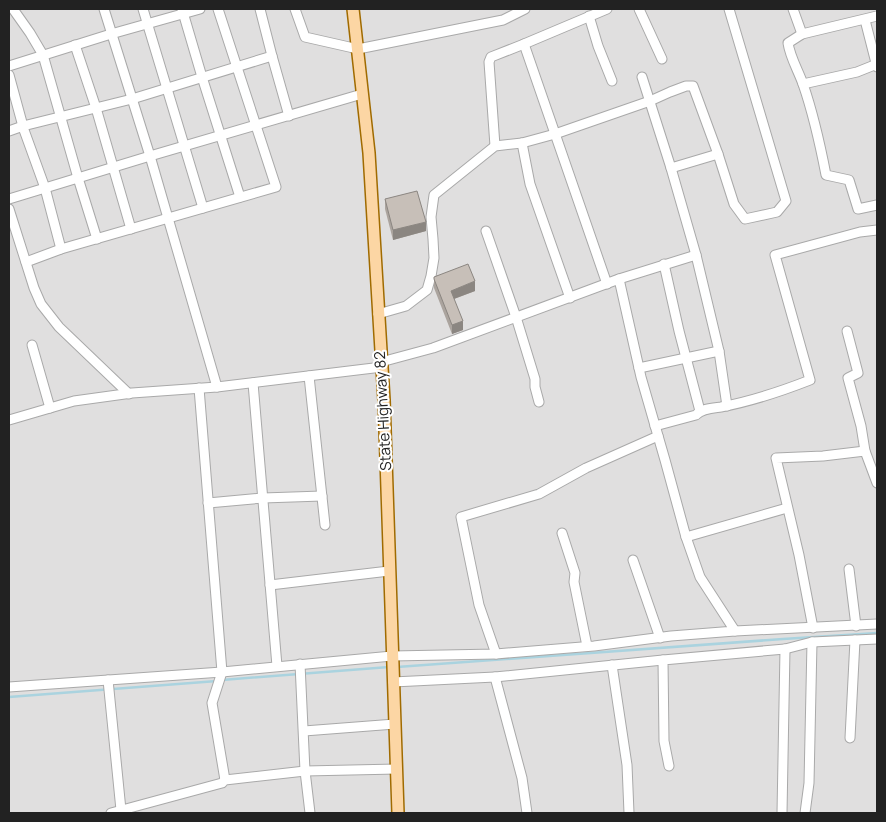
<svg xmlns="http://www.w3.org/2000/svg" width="886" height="822" font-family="Manrope,sans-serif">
<rect width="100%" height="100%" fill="#f2efe9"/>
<rect fill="#e0dfdf" x="9" y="9" width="868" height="804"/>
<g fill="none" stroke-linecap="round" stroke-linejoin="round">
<g stroke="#aad3df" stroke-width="2.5">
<polyline points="397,667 783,639 877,633"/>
<polyline points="222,680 389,667"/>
<polyline points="9,697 217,681"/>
</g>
<g stroke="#a9a9a9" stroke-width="11">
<g id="minor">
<polyline points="13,9 30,33 43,55 78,178 97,239"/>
<polyline points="104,9 150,156 217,387"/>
<polyline points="143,9 203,208"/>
<polyline points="182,9 202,77 240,197"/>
<polyline points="295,9 305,37 358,49 503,20 525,9"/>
<polyline points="639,9 662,59"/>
<polyline points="793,9 802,34"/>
<polyline points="589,16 598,46 612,81"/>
<path d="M877,16l-75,18 -14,9c2,14 10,27 15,41 10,29 17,60 23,91l23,5 9,29 19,-4"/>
<polyline points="865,20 877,67"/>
<polyline points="524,44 607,284"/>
<polyline points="75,45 96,108 131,229"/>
<polyline points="272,56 289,116"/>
<polyline points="9,66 111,34 200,9"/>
<polyline points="9,75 24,130 45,188 61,249"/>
<polyline points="642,77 671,168 696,255"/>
<polyline points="803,84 857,72 877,64"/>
<polyline points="9,131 23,126 132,99 272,56 260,9"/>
<polyline points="522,143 530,184 570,298"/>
<polyline points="495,146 489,62 491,57 524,44 607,9"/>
<polyline points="671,168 718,154"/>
<polyline points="9,199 150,156 362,94"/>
<polyline points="9,209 34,288 41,304 59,327 129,394"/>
<polyline points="486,231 516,317 535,379 535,387 539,402"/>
<path d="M26,262l35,-13 215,-62c-19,-60 -39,-118 -58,-178"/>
<polyline points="664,264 679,331 700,411"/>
<polyline points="619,279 696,255 719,351 639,368"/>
<polyline points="378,314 406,306 427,290 431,276 434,258 433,239 431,217 434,195 495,146 522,143 555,134 650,101 670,92 686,86 693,86 718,154 734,204 745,219 777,212 786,201 729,9"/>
<polyline points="847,331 858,373 848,378 861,426 865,451 877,483"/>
<polyline points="32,345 50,408"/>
<polyline points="719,351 727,406"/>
<polyline points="309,376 325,525"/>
<polyline points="253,383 277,666"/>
<polyline points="199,388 222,672 212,703 225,780"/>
<polyline points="9,420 74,401 132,393 217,387 382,367"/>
<path d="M655,426l41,-11c6,-7 17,-7 25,-8 31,-6 61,-16 89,-27l-35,-125 85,-23 17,-2"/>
<polyline points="208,503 263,498 322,496"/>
<polyline points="562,533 575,573 574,582 587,646"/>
<polyline points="686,537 787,508"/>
<polyline points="633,560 660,638"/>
<polyline points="849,569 856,626"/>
<polyline points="270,585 389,571"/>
<polyline points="813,628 799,555 776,458 823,456 865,451"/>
<polyline points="735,631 877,624"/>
<polyline points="496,654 479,605 461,517 539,494 586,468 658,436"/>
<polyline points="300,664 305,771 310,813"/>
<polyline points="612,665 627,765 629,813"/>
<polyline points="495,677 663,660"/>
<polyline points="108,680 121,810"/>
<polyline points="393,682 495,677 522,778 527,813"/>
<polyline points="9,687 222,672 392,656 496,654 594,646 671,636 735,631 700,577 686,537 665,460 641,377 619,279 433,348 381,362"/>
<polyline points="304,731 395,724"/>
<polyline points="850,738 855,640"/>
<polyline points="669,766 664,741 663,660 785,649 812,642 877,639"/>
<polyline points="111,813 222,783 225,780 305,771 397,769"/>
<polyline points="782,813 785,649"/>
<polyline points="805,813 809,783 812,642"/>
</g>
</g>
<g stroke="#a06b00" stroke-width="14">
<polyline id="major" points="353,9 369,153 384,400 398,813"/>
</g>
<use href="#minor" stroke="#fff" stroke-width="9"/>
<use href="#major" stroke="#fcd6a4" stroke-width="11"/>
</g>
<g fill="#aba49e">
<polygon points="385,199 426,231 393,240 385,209"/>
<polygon points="434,279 475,291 454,299 463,330 452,334 434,288"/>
</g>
<g fill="#8b8681">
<polygon points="426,222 426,231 393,240 393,230"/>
<polygon points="475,281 475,291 451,300 451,291"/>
<polygon points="463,321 463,330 452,334 452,325"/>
</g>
<g fill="#c7bfb8" stroke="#8b8681">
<polygon points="417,191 426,222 393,230 385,199"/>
<polygon points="468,264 475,281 451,291 463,321 452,325 434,279 434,277"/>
</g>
<g text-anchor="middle" stroke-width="4" stroke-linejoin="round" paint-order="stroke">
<g font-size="15" fill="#222" stroke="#fff">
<text transform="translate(383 411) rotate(-93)" y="5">State Highway 82</text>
</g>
</g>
<rect width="886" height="822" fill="none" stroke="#222222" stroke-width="20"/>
</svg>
